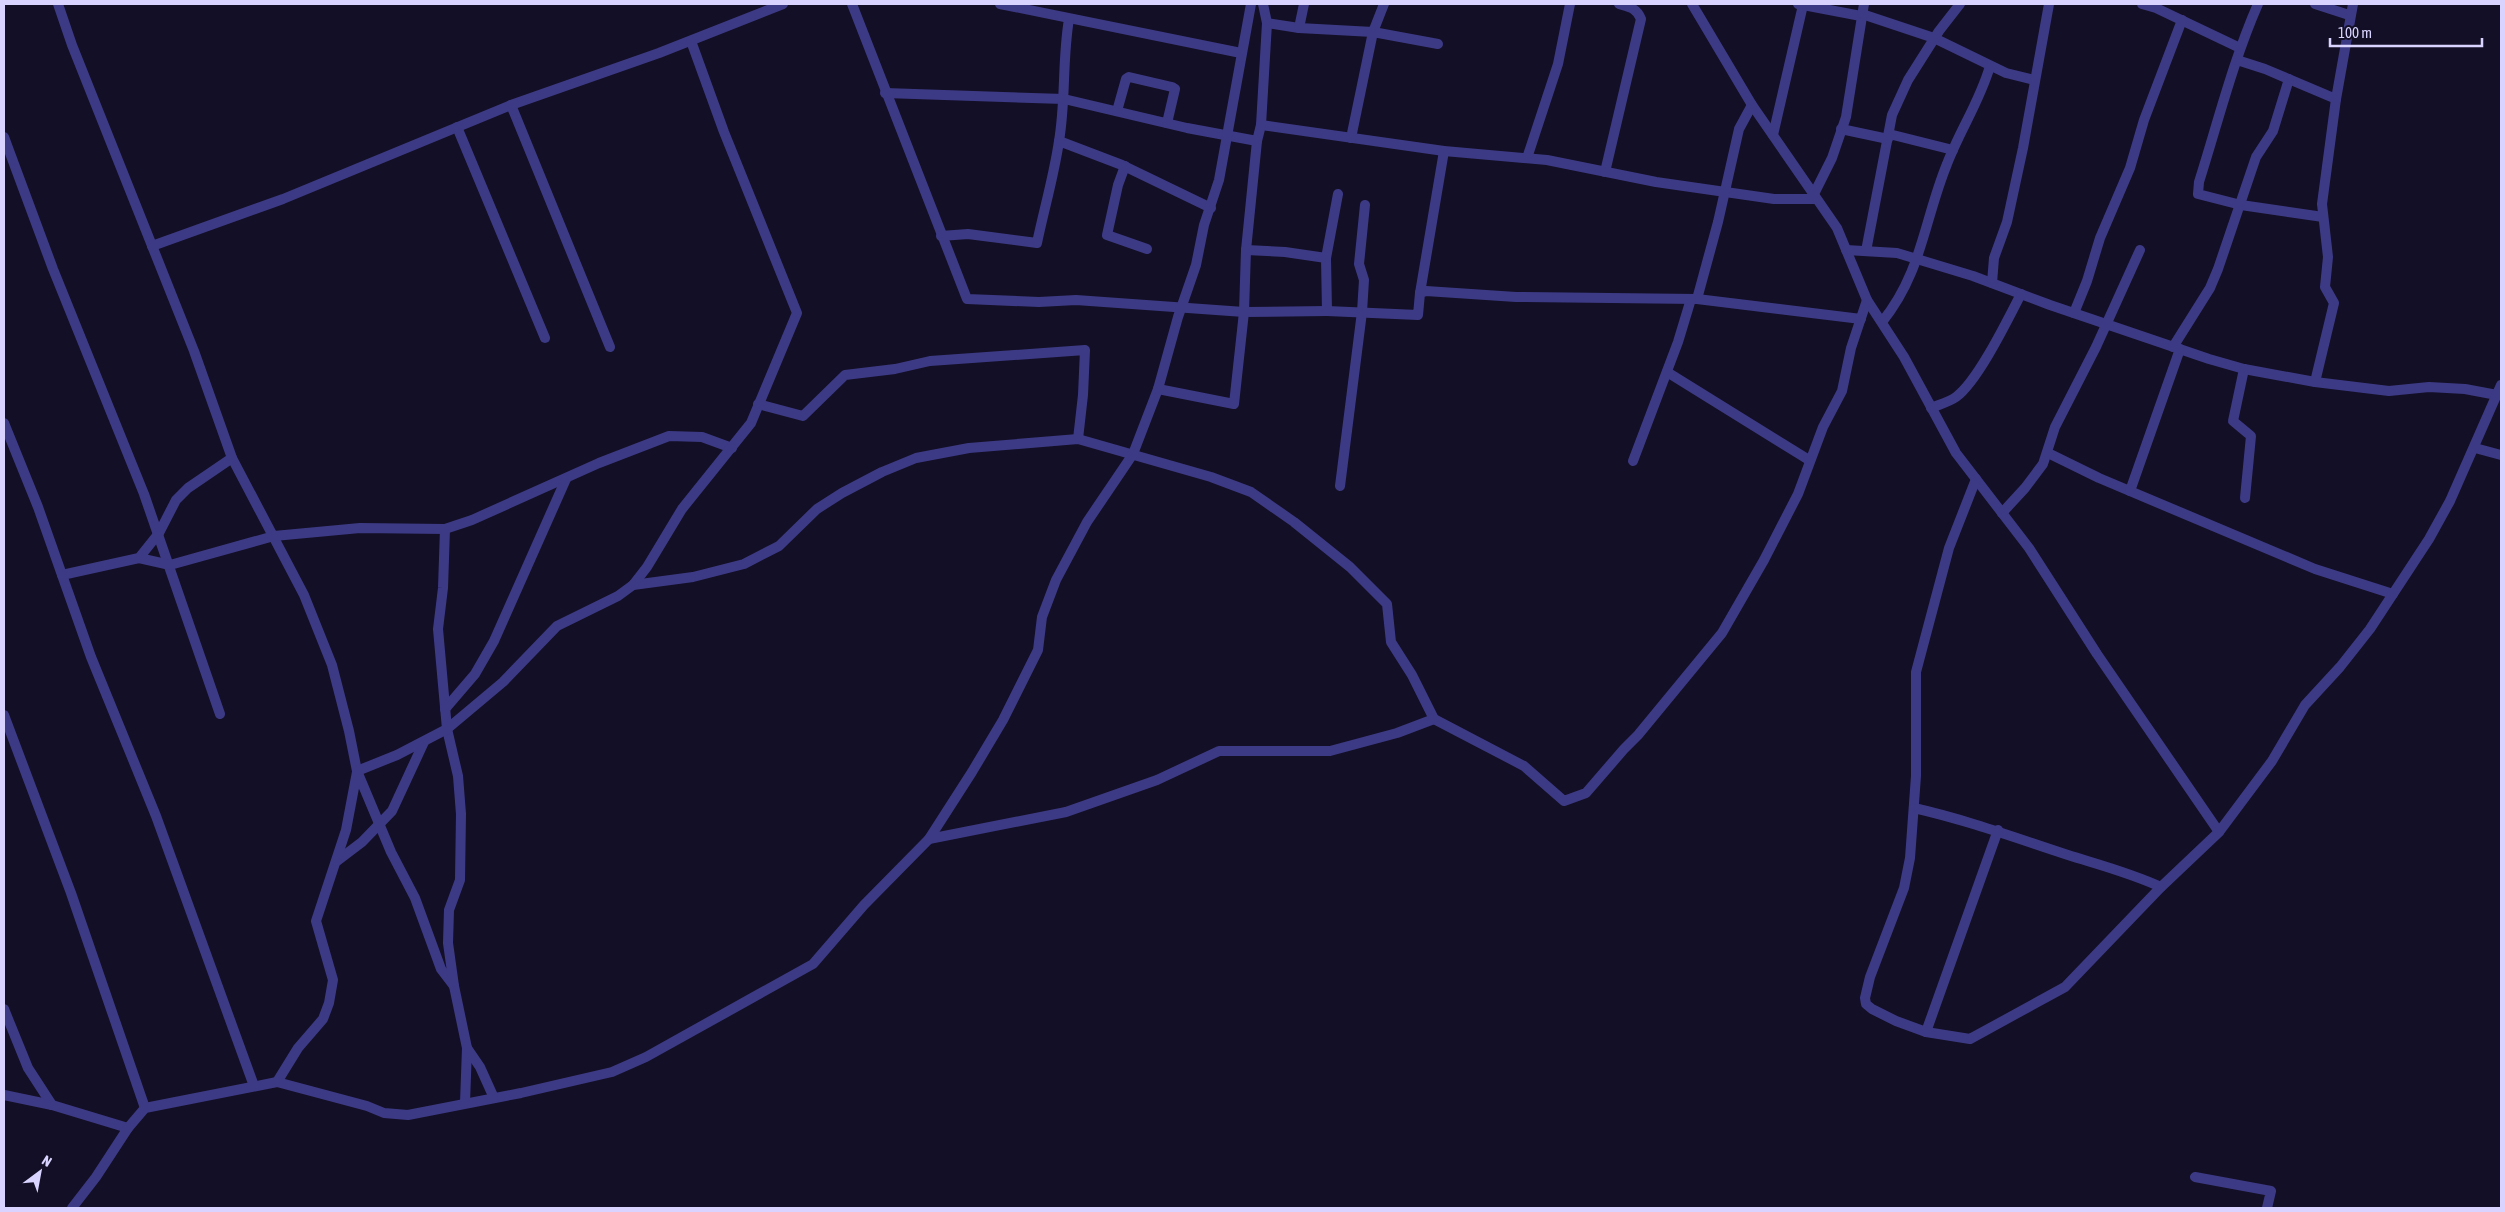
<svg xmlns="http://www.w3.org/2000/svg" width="2505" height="1212" font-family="'Asap Condensed',sans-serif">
<rect width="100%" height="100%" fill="#130f26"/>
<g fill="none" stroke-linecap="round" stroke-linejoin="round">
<g stroke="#3d3a85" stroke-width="10">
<polyline points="58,4 72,45 194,351 232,458 304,595 332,665 349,731 357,771 391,852 415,898 441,969 454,986"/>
<polyline points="852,4 967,299 1039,302 1076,300 1244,312 1327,311"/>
<polyline points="1000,4 1241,53"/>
<polyline points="1692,4 1752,105 1837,228 1867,300 1904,357 1956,453 2029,548 2097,654 2219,832"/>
<polyline points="1798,4 1861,16"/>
<polyline points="2142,4 2156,8 2240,48"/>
<path d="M2258,4c-25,57 -40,118 -59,178l-1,12 43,11 82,12"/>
<polyline points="2315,4 2349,15"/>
<polyline points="1862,14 1934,38 2006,73 2034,80"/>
<polyline points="1267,23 1299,28 1373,32 1384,4"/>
<polyline points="1299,28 1304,4"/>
<polyline points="2237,60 2265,69 2336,99"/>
<polyline points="885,93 1064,99 1187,128 1257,141"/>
<polyline points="511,105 610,347"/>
<polyline points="1117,111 1126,79 1129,77 1172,87 1175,89 1167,123"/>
<polyline points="1261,125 1444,151 1547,160 1656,182 1774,199 1815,199"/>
<polyline points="457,127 545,338"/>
<polyline points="1841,129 1888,139"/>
<polyline points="1889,134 1953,150"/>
<polyline points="1773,135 1803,5"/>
<polyline points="4,137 53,269 144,494 220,714"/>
<polyline points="1351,138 1373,32 1438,44"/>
<polyline points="1059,141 1122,165 1211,208"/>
<polyline points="1527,158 1558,64 1570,4"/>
<polyline points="1125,166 1118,185 1107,235 1147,249"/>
<path d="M1605,172l36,-153c-4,-11 -12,-12 -22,-15"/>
<polyline points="1813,196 1832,158 1846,117 1864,4"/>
<path d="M941,236l27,-2 69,9c7,-34 17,-67 22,-102 7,-41 3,-80 10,-122"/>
<polyline points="152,246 283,199 511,105 659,53 783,4"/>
<polyline points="1246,250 1285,252 1326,258 1327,311 1418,315 1420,293 1426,291 1516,297 1697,299 1861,319"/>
<polyline points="1846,250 1897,253 1973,276 2050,305 2209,359 2244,369 2315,382 2389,391 2429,387 2465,389 2497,395"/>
<polyline points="1866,251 1892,115 1908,80 1939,31 1960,4"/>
<polyline points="1326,258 1338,194"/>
<polyline points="1992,283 1994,258 2007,222 2023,148 2049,4"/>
<polyline points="1420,293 1444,151"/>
<polyline points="1697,299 1718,222 1739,129 1752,105"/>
<polyline points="2074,313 2087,281 2100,238 2130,168 2144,120 2182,20"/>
<path d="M1882,322c40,-49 42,-102 65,-158 13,-34 33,-63 43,-98"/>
<polyline points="2173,347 2210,288 2218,269 2256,157 2273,131 2289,79"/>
<polyline points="2244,369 2233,421 2251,436 2245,498"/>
<polyline points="1667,372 1809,460"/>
<polyline points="2315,382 2334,303 2325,287 2328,257 2322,204 2336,99 2353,4"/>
<polyline points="1158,389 1234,404 1244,312 1246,250 1257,141 1261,125 1267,23 1263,4"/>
<polyline points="758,404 803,416 845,375 895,369 930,361 1085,350 1083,395 1078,439"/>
<path d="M1931,408c7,-3 18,-6 25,-11 22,-16 52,-78 65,-103"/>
<polyline points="4,423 38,507 91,657 156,816 254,1086"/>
<polyline points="2475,448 2501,455"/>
<polyline points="2048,453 2099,478 2315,569 2393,594"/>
<polyline points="1633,461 1678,342 1691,299"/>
<polyline points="1976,479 1949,548 1916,672 1916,776 1910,858 1904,888 1870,977 1865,998 1866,1004 1872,1009 1896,1021 1926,1032 1970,1039 2065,987 2161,887 2219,832 2272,761 2305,705 2340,667 2370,629 2429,539 2450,501 2501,385"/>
<polyline points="1340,486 1362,312 1364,280 1359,264 1365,205"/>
<polyline points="2130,491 2180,349"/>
<polyline points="2002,513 2025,488 2043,464 2055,427 2096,347 2140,250"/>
<polyline points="445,529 443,588 438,629 447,729 458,776 461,814 460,880 449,910 448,943 454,986 467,1048 465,1103"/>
<polyline points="139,558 170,565 274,536 360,528 445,529 472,520 599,463 669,436 702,437 732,448"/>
<polyline points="62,575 139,558 159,533 176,500 188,488 232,458"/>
<polyline points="633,585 693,577 744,564 779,546 817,509 842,493 882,472 916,458 969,448 1078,439 1211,477 1251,492 1294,522 1350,567 1387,604 1391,642 1412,675 1434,719 1524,766 1564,801 1586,793 1624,749 1638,735 1722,633 1764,560 1798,494 1823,427 1842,391 1851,348 1867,300"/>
<polyline points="445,709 475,674 494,641 566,479"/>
<polyline points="4,715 71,893 145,1108"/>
<polyline points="357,771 397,755 447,729 503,682 557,626 618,596 633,585 647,567 682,509 751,423 797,313 724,132 691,41"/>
<path d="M1914,808c53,12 102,30 154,47 32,10 63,18 93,32"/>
<polyline points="929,839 1066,812 1157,780 1219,751 1330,751 1397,733 1434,719"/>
<polyline points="337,861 362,842 392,811 424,742"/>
<polyline points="4,1009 28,1068 52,1105"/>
<polyline points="1926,1032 1998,830"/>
<polyline points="467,1048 480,1067 494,1098"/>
<polyline points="277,1082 298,1048 323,1019 329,1003 333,980 316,921 346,830 357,772"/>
<polyline points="4,1095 52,1105 128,1128"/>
<polyline points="2195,1177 2271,1191 2267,1208"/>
<polyline points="72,1208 96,1177 128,1128 145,1108 277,1082 367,1106 384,1113 408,1115 521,1093 612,1072 646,1057 813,964 864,905 929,839 972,772 1003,720 1038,650 1042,617 1056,580 1087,522 1133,454 1158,389 1178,317 1196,265 1204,225 1219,180 1251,4"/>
</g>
</g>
<rect width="2505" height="1212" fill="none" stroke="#d9d4ff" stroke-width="10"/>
<g transform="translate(40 1172) rotate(32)" stroke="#130f26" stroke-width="4" paint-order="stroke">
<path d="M0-4L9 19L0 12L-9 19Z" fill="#d9d4ff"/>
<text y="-8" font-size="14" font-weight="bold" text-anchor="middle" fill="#d9d4ff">N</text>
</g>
<path d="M2330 38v8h152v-8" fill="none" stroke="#d9d4ff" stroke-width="2.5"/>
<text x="2338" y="38" font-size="15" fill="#d9d4ff" stroke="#130f26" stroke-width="4" paint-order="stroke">100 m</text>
</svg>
